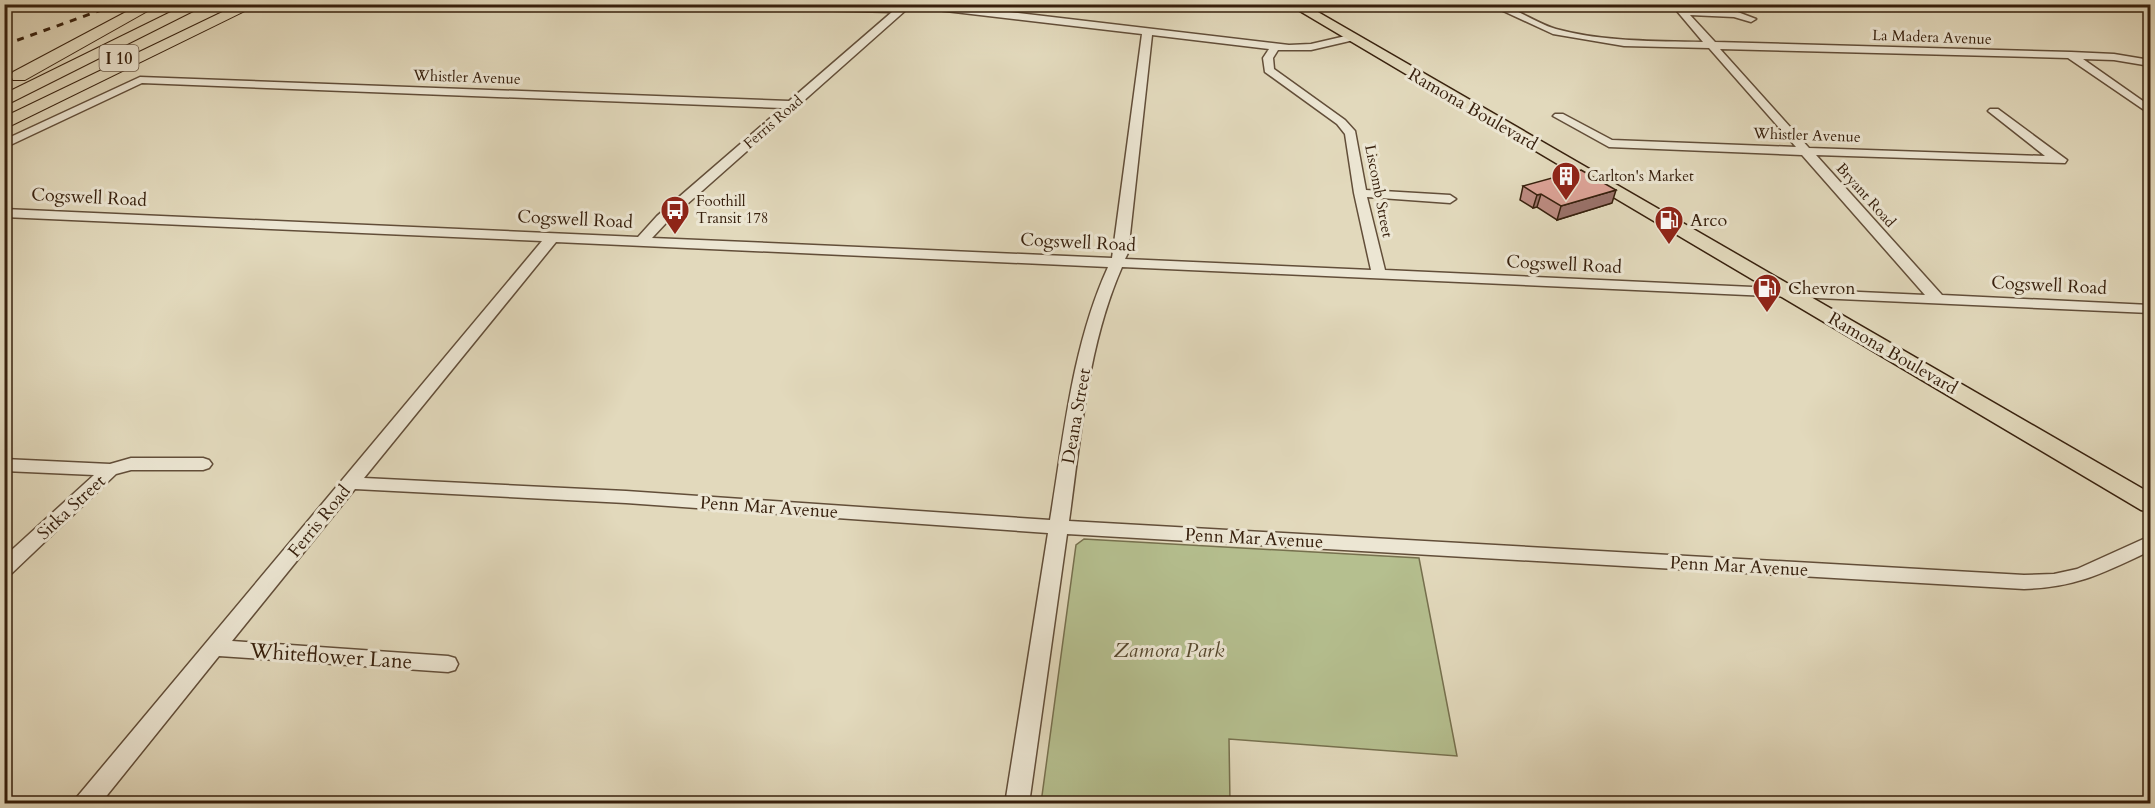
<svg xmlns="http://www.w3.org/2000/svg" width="2155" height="808" font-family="Cardo,serif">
<rect width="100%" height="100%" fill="#e2d9bc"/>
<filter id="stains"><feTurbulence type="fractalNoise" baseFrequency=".00333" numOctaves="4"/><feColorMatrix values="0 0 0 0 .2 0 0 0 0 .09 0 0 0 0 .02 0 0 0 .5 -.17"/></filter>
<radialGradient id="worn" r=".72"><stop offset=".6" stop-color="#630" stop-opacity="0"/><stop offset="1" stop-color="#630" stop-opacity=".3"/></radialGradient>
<polygon fill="#b5bf8f" stroke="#76704e" stroke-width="1.5" points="1084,539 1419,558 1457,756 1229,739 1230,803 1041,803 1076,545"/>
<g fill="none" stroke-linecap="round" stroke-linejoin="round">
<g stroke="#624e39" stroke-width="3">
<g id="minor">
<polygon points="4,4 11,4 4,9"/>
<path d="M682,4h259l348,41 22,-1 39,-9 4,1v4l-43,10h-33l-5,8 1,11 71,51 10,11 11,59 84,5 6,4 -6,4 -83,-6 18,73 540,25 -123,-140 -193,-8 -56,-31 2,-2h8l49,26 184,7 -87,-99 -85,-2 -71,-12 -65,-30c25,0 44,18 68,25 48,13 98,12 147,13l-32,-38h10l4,5 50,2 21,8 -5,3 -17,-5 -44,-2 25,27 356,10 43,2 36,6v6l-36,-6 -31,-1 67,47v8l-82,-56 -348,-9 89,99 236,8 -57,-45 2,-2h8l69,51 -2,3 -249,-8 126,140 208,10v8l-1028,-46c-35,80 -41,169 -53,254l955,54 30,-1 23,-5 73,-33v15c-47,22 -72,36 -126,38l-957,-55 -38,270h-24l43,-271 -422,-30 -271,-14 -123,152 216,15 7,2 3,6 -3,6 -7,2 -229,-16 -119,148h-26l3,-7 465,-556 -538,-24v-8l634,28 19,-21 125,-108 -640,-25 -138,65v-8l136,-63 649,24 103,-89 -206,-5zM920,8l222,26 -30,224 -460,-20 15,-16 239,-212zM1152,35l117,14 -6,9 2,14 72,52 8,10 9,59 17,77 -246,-11 3,-6zM556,242l552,25c-36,79 -44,168 -58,253l-424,-29 -262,-13z"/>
<polygon points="131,458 203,458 209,460 212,464 209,468 203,470 131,470 116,474 11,574 4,576 4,557 94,475 4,471 4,459 110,464"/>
</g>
</g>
<g stroke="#37200d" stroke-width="3">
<polygon id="major" points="1288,4 1304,4 2150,493 2150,512 2141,510"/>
</g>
<g stroke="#37200d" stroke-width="2">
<g id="highway">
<polygon points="141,4 160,4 25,80 13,80 11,76 13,72"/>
<polygon points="187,4 207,4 4,106 4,94"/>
<polygon points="239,4 259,4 4,129 4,117"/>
</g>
</g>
<use href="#minor" fill="#ece6d3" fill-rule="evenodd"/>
<use href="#major" fill="#e2d9bc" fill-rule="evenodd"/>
<use href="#highway" fill="#e2d9bc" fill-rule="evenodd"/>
<polyline stroke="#37200d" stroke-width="3" stroke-dasharray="7 7" stroke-linecap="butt" points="4,45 118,4"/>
</g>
<polygon fill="#bd8c82" stroke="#37200d" stroke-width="1.5" points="1523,186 1612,203 1557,220 1537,207 1533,208 1520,200"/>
<g fill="#9a726a" stroke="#37200d" stroke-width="1.5">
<polygon points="1616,190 1612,203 1557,220 1561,206"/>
<polygon points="1541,194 1537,207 1533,208 1537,195"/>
</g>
<polygon fill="#dca397" stroke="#37200d" stroke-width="1.5" points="1581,170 1616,190 1561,206 1541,194 1537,195 1523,186"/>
<defs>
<g id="building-pin" transform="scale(1.5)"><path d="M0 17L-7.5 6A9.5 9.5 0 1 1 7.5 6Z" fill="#8f2418" stroke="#ece6d3"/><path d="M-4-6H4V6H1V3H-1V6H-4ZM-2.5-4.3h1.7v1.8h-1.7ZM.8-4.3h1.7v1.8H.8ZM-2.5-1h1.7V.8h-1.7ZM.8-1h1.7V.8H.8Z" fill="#fff"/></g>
<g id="bus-pin" transform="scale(1.5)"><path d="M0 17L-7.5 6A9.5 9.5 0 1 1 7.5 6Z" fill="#8f2418" stroke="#ece6d3"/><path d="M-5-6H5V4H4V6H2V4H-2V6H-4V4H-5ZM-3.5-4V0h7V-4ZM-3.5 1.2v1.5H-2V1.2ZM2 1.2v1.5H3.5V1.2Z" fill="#fff"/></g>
<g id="fuel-pin" transform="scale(1.5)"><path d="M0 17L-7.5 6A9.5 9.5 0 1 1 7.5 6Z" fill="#8f2418" stroke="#ece6d3"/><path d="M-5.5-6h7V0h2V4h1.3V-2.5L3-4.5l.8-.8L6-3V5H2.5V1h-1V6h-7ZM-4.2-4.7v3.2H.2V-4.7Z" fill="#fff"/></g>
</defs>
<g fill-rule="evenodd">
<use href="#building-pin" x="1566" y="176"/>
<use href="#bus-pin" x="675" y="210"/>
<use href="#fuel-pin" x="1669" y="220"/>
<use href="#fuel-pin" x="1767" y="288"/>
</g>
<g text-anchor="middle" stroke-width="6" stroke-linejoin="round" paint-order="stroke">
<g font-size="15" fill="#37200d" stroke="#ece6d3">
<text transform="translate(1932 37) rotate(2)" y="5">La Madera Avenue</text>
<text transform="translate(467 77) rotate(2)" y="5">Whistler Avenue</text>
<text transform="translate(773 122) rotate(-41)" y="5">Ferris Road</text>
<text transform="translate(1807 135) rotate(2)" y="5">Whistler Avenue</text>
<text transform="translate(1379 191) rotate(79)" y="5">Liscomb Street</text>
<text transform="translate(1866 195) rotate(48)" y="5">Bryant Road</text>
</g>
<g font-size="15" fill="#37200d" stroke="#ece6d3" text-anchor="start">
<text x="1587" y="181">Carlton's Market</text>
<text x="696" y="206">Foothill<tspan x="696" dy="17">Transit 178</tspan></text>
</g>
<rect fill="#ece6d3" stroke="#6d5b48" stroke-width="1.5" x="99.5" y="45" width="39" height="26" rx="4.5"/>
<g font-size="16" font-weight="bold" fill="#37200d">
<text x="119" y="64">I 10</text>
</g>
<g font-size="18" fill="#37200d" stroke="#ece6d3">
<text transform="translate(1473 109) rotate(30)" y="6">Ramona Boulevard</text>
<text transform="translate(89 197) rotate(3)" y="6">Cogswell Road</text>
<text transform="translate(575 219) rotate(3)" y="6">Cogswell Road</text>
<text transform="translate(1078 242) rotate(3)" y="6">Cogswell Road</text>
<text transform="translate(1564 264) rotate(3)" y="6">Cogswell Road</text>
<text transform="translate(2049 285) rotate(3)" y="6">Cogswell Road</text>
<text transform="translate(1893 353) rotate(30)" y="6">Ramona Boulevard</text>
<text transform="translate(1076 416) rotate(-80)" y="6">Deana Street</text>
<text transform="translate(71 507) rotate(-43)" y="6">Sitka Street</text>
<text transform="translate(769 507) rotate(4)" y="6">Penn Mar Avenue</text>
<text transform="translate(319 521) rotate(-51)" y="6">Ferris Road</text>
<text transform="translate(1254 538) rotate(3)" y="6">Penn Mar Avenue</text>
<text transform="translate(1739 566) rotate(3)" y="6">Penn Mar Avenue</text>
</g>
<g font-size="18" fill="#37200d" stroke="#ece6d3" text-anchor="start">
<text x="1690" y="226">Arco</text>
<text x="1788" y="294">Chevron</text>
</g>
<g font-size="21" font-style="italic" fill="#56482e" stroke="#ece6d3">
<text x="1169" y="657">Zamora Park</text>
</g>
<g font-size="21" fill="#37200d" stroke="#ece6d3">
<text transform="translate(331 656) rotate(4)" y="7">Whiteflower Lane</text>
</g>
</g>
<rect width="2155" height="808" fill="none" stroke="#e2d9bc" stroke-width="24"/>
<rect x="6" y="6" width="2143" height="796" fill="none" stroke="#37200d" stroke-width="3"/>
<rect x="12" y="12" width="2131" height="784" fill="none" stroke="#37200d" stroke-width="1.5"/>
<rect width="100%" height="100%" filter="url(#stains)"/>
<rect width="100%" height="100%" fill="url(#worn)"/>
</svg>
